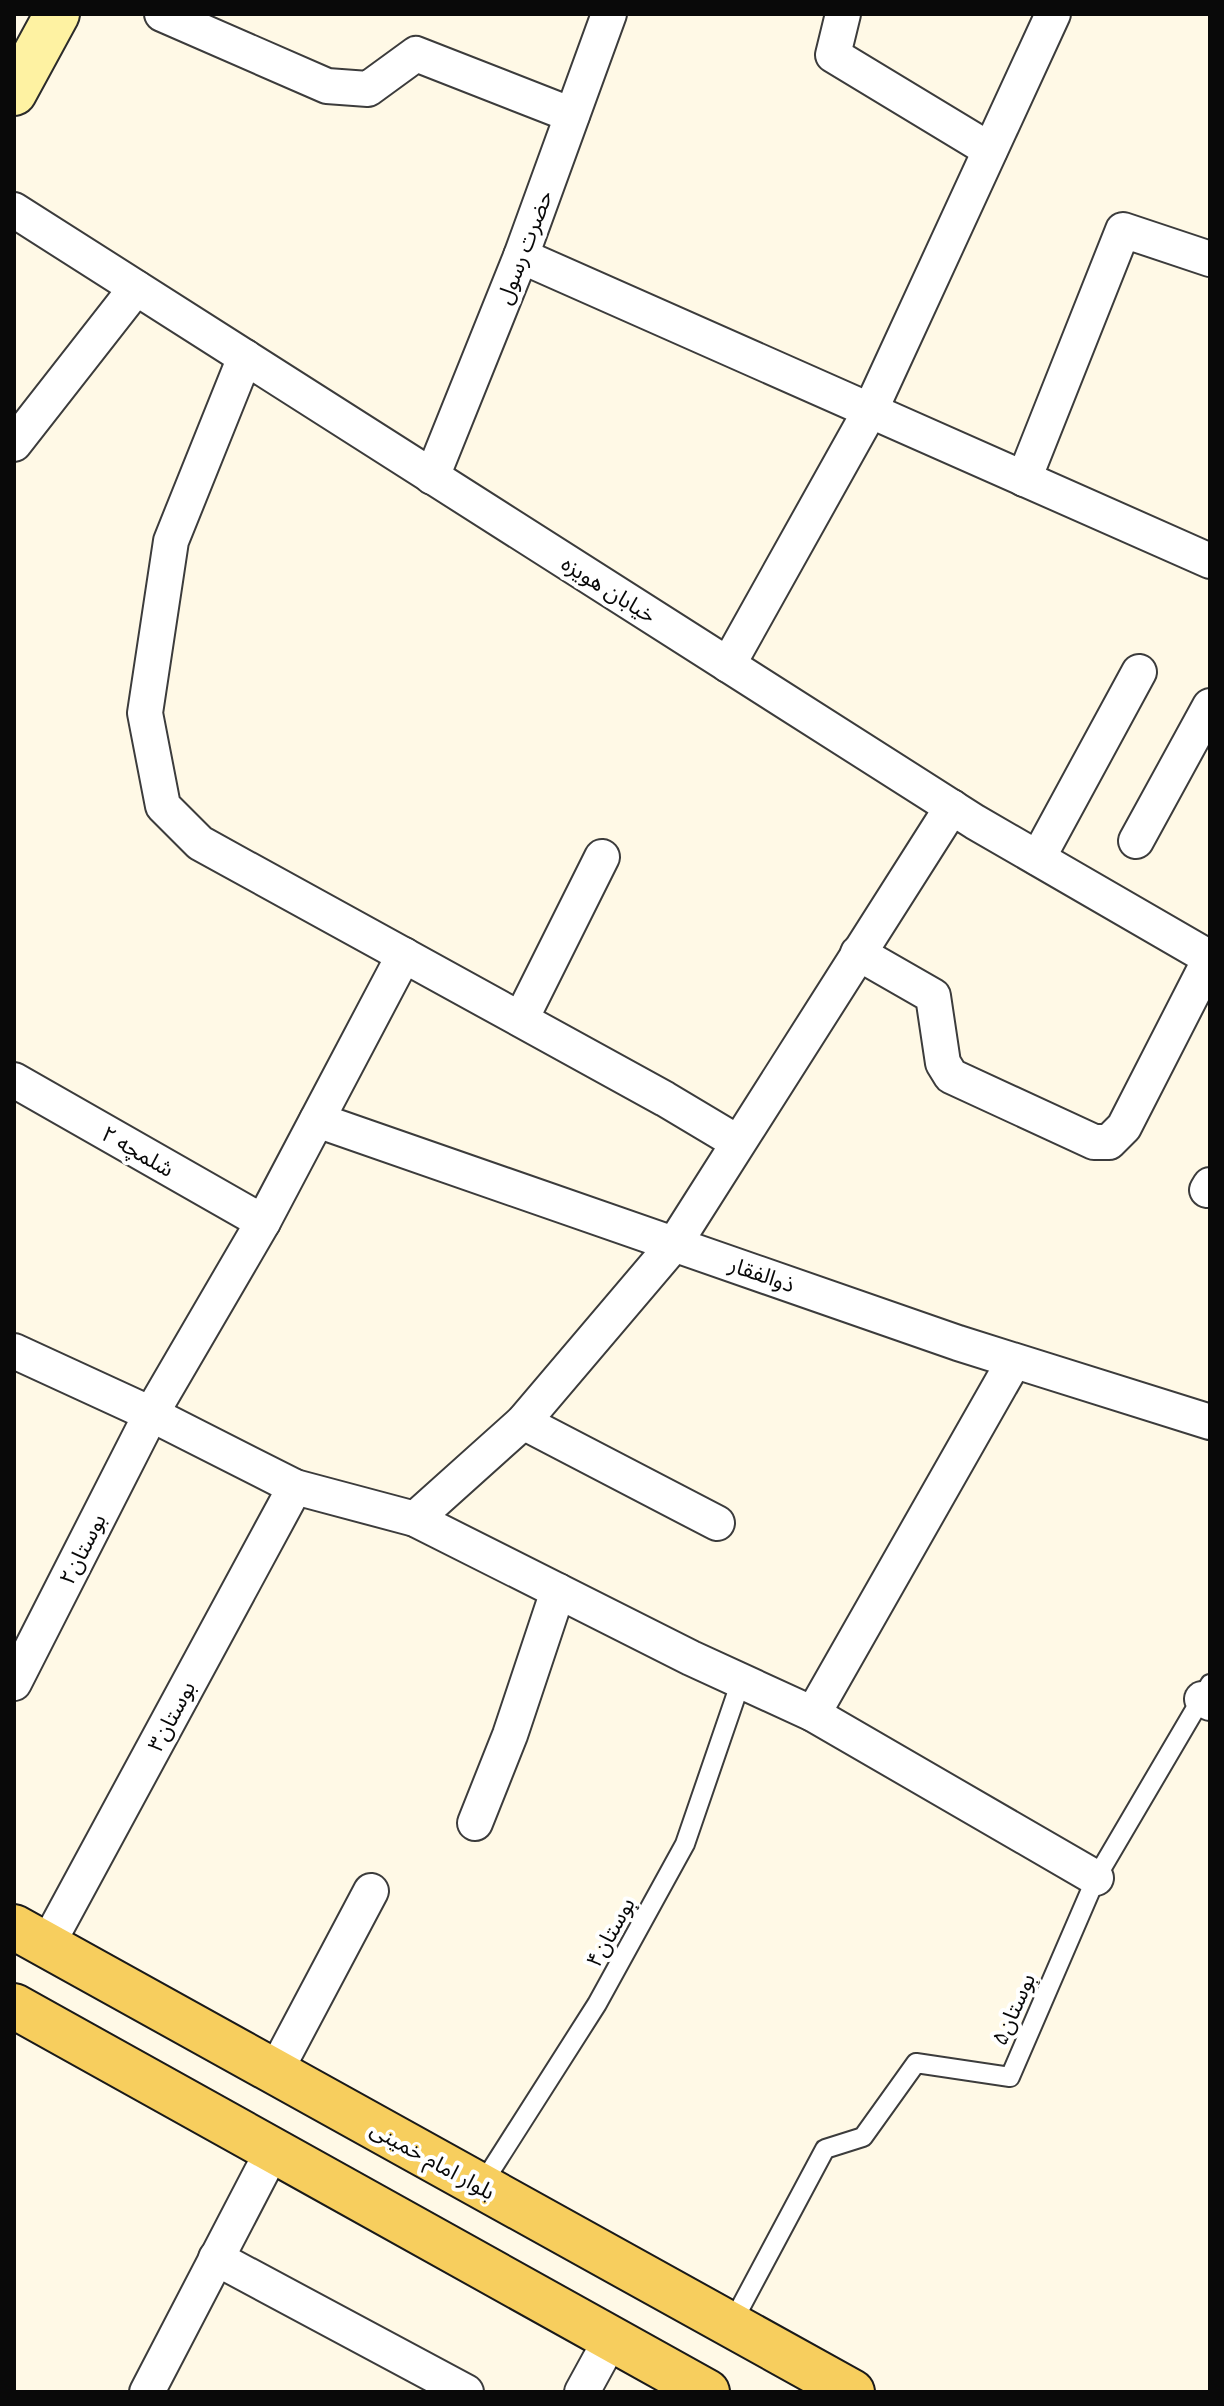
<svg xmlns="http://www.w3.org/2000/svg" width="1224" height="2406" font-family="'Source Serif 4','Noto Sans Arabic',serif">
<rect width="100%" height="100%" fill="#fff9e6"/>
<g fill="none" stroke-linecap="round" stroke-linejoin="round">
<g stroke="#3c3c3c" stroke-width="22">
<g id="lane">
<polyline points="481,2186 597,2004 685,1844 741,1681"/>
<polyline points="731,2325 825,2149 863,2137 916,2063 1010,2077 1096,1878 1210,1684"/>
</g>
</g>
<g stroke="#3c3c3c" stroke-width="38">
<g id="street">
<polyline points="162,14 327,86 368,89 416,54 572,115"/>
<polyline points="843,14 833,55 990,150"/>
<polyline points="14,210 975,822 1210,958"/>
<polyline points="521,256 1210,561"/>
<polyline points="245,357 171,541 145,713 163,806 200,843 665,1099 737,1142"/>
<polyline points="14,444 136,288"/>
<polyline points="432,477 521,256 609,14"/>
<polyline points="1024,479 1123,230 1210,259"/>
<polyline points="728,665 870,411 1053,14"/>
<polyline points="1136,841 1210,706"/>
<polyline points="1038,858 1139,672"/>
<polyline points="858,953 933,996 943,1063 951,1076 1094,1142 1109,1142 1124,1127 1210,959"/>
<polyline points="521,1019 602,857"/>
<polyline points="14,1080 263,1222"/>
<polyline points="317,1120 958,1343 1210,1422"/>
<polyline points="1207,1190 1210,1185"/>
<polyline points="14,1351 151,1414 295,1487 415,1519 691,1658 813,1714 1096,1878"/>
<polyline points="523,1422 717,1523"/>
<polyline points="415,1519 523,1422 675,1243 952,807"/>
<polyline points="14,1683 151,1414 263,1222 404,955"/>
<polyline points="1202,1699 1210,1703"/>
<polyline points="813,1714 1014,1361"/>
<polyline points="475,1823 510,1735 558,1591"/>
<polyline points="47,1945 295,1487"/>
<polyline points="275,2072 371,1891"/>
<polyline points="216,2258 466,2392"/>
<polyline points="147,2392 273,2150"/>
<polyline points="582,2392 611,2339"/>
</g>
</g>
<g stroke="#2b2b2b" stroke-width="48">
<polyline id="secondary" points="14,93 57,14"/>
</g>
<g stroke="#1a1a1a" stroke-width="48">
<g id="primary">
<polyline points="14,1927 852,2392"/>
<polyline points="14,2006 707,2392"/>
</g>
</g>
<use href="#lane" stroke="#fff" stroke-width="18"/>
<use href="#street" stroke="#fff" stroke-width="34"/>
<use href="#secondary" stroke="#fef2a2" stroke-width="44"/>
<use href="#primary" stroke="#f7ce5e" stroke-width="44"/>
</g>
<g text-anchor="middle" stroke-width="8" stroke-linejoin="round" paint-order="stroke">
<g font-size="22" fill="#090909" stroke="#fff">
<text transform="translate(524 247) rotate(-69)" y="8">حضرت رسول</text>
<text transform="translate(609 589) rotate(32)" y="8">خیابان هویزه</text>
<text transform="translate(138 1151) rotate(30)" y="8">شلمچه ۲</text>
<text transform="translate(762 1274) rotate(19)" y="8">ذوالفقار</text>
<text transform="translate(82 1549) rotate(-63)" y="8">بوستان۲</text>
<text transform="translate(171 1716) rotate(-62)" y="8">بوستان۳</text>
<text transform="translate(610 1932) rotate(-61)" y="8">بوستان۴</text>
<text transform="translate(1013 2009) rotate(-66)" y="8">بوستان۵</text>
<text transform="translate(433 2160) rotate(29)" y="8">بلوار امام خمینی</text>
</g>
</g>
<rect width="1224" height="2406" fill="none" stroke="#090909" stroke-width="32"/>
</svg>
